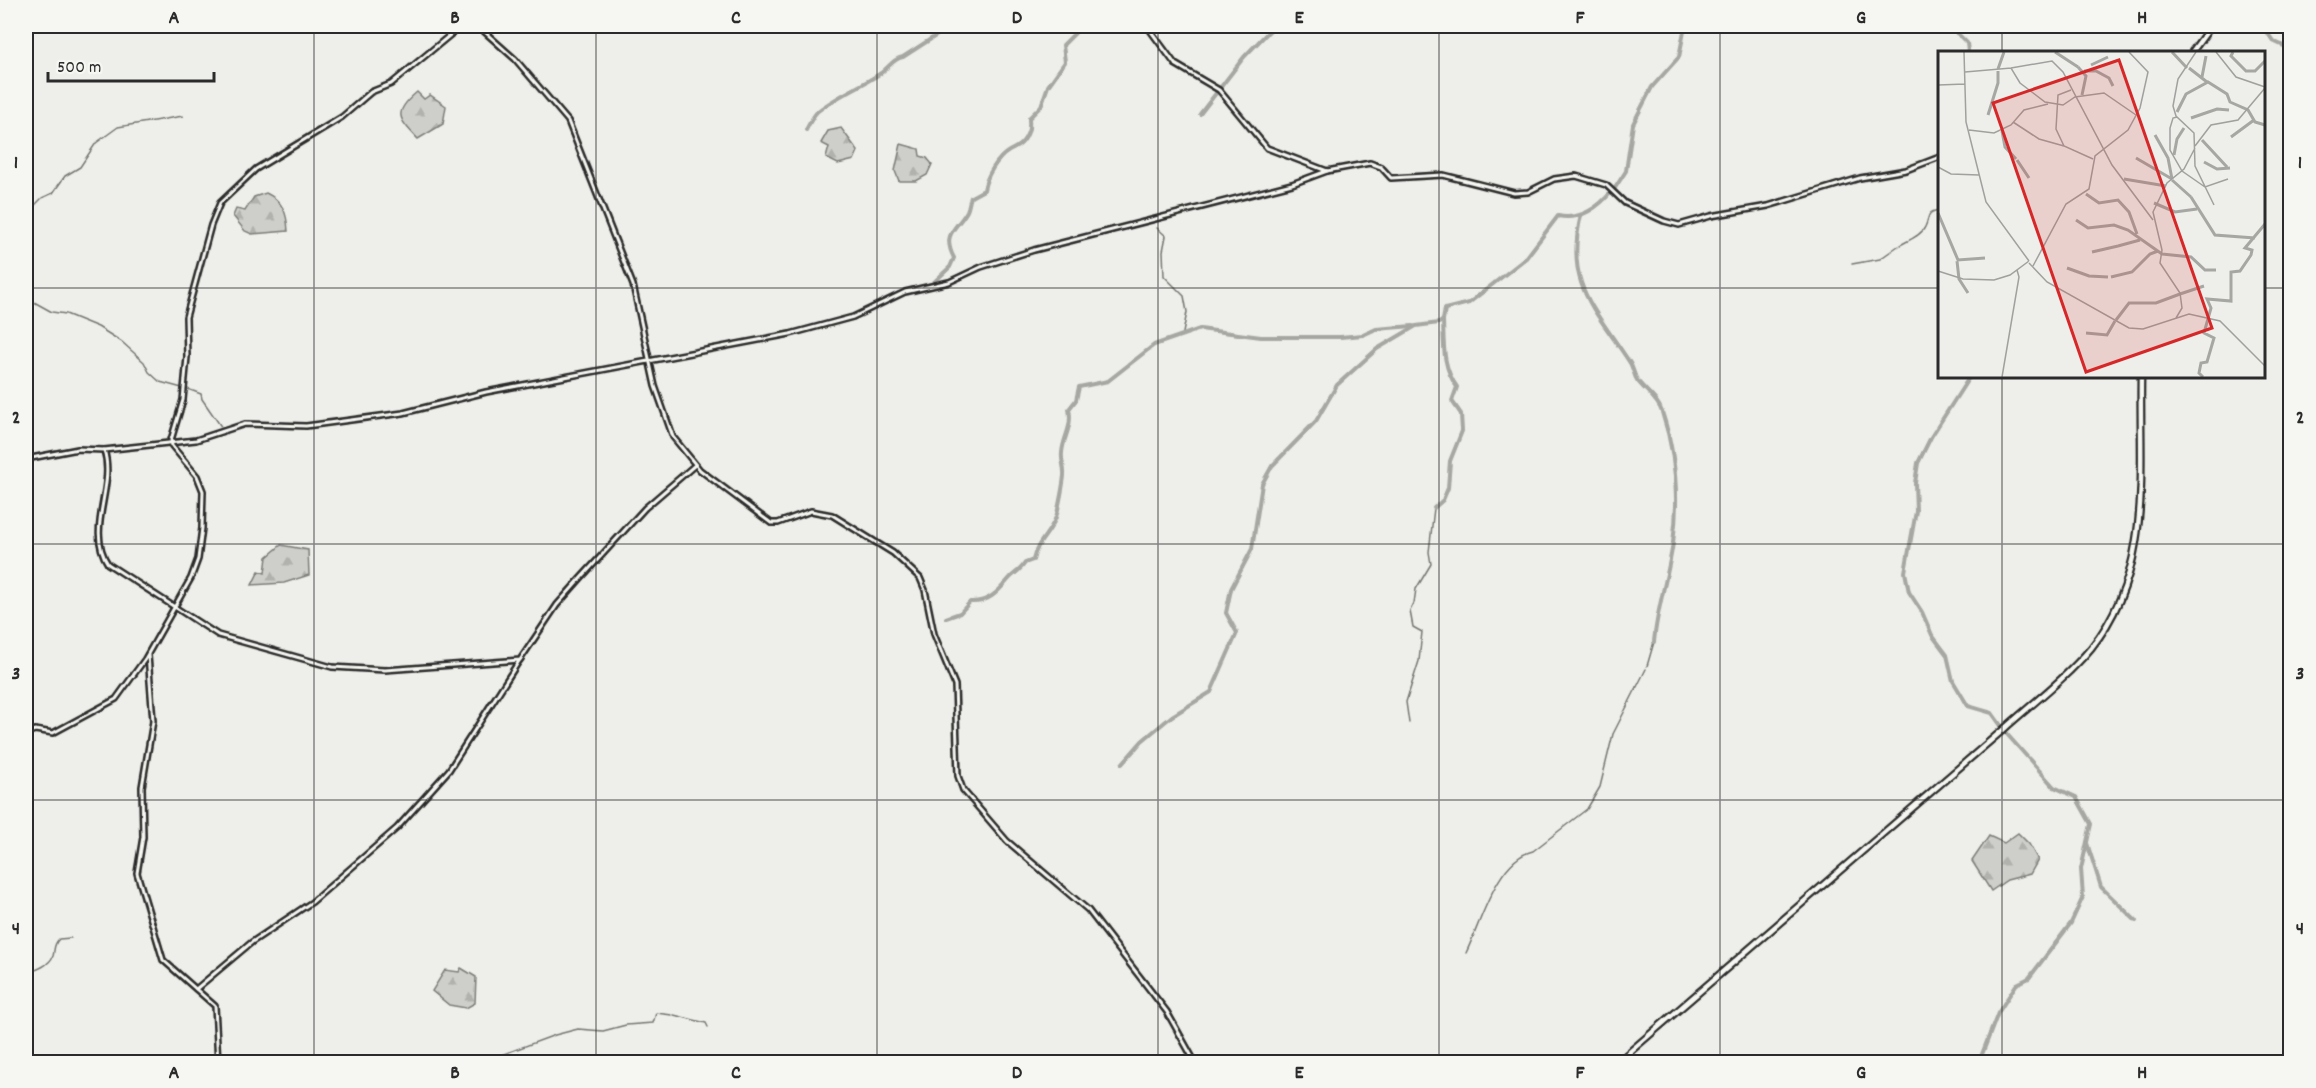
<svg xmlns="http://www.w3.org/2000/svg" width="2316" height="1088" font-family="Dekko,sans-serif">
<defs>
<pattern id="forest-firs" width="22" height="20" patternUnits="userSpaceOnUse" patternTransform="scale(1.5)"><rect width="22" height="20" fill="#cececa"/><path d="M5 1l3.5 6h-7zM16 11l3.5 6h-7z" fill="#b1b1ae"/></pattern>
</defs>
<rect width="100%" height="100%" fill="#eeeeea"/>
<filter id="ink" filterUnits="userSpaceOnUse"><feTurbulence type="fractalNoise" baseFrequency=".0167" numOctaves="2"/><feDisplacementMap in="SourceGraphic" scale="12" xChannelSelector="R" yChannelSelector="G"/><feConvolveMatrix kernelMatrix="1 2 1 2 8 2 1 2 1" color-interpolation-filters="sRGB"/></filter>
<g filter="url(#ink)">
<g fill="url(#forest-firs)" stroke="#7c7c7a" stroke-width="1.5">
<path d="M417,92l7,7 6,-4 16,11 -3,18 -25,15c-19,-20 -26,-26 -1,-47z"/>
<polygon points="841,128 858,151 854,160 838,164 826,158 829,147 821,143 828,131"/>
<polygon points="901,144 919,149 920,156 927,158 932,164 927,175 916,181 899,181 895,171"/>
<path d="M266,193c17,8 21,20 22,38l-36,3 -7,-3 -12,-15 3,-7 9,2 9,-14z"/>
<polygon points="281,545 308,550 309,575 284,583 252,585 259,571 265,573 267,557"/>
<polygon points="2018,833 2029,844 2038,860 2030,874 2007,880 1991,891 1972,861 1989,836 2004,843"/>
<polygon points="461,968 476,977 475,1003 466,1008 449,1005 432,991 445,970 459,972"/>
</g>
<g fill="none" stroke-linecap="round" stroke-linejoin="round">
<g stroke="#757573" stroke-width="1.5">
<polyline points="26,214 42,198 53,193 65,176 80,167 96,143 118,127 183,116"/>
<polyline points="1157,228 1166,236 1163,251 1164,276 1184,296 1187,312 1183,333"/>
<path d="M1900,245c7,-4 21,-9 25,-18 5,-10 0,-15 15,-17"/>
<polyline points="1852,264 1880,259 1898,246"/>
<polyline points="26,303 34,302 52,312 66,314 98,327 122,342 144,362 149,372 160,382 182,388"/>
<polyline points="185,388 201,394 202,399 222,428"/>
<polyline points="1647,666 1654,642"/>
<polyline points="1409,723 1406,702 1419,661 1422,632 1413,627 1410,611 1414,603 1416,589 1431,564 1429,552 1434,508"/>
<path d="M1466,953c15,-31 31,-94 67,-102l54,-42 13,-22 13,-53 33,-65"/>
<path d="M29,970c7,2 21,-6 24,-14 2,-7 0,-11 6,-17l12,-1"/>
<polyline points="26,971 27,970"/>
<polyline points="674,1015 706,1023 708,1027"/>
<polyline points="493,1058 555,1035 578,1029 603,1031 626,1025 653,1023 656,1013 672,1015"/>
<polyline points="480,1062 491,1058"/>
</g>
<g stroke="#a6a6a3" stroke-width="4">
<polyline points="1950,26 1967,43 1968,52"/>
<polyline points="2263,26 2273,41 2290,49"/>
<polyline points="1200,114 1244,57 1274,26"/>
<path d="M806,130c2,-4 8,-16 12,-19 19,-15 42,-24 63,-38 8,-6 13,-15 22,-16l48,-31"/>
<polyline points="1615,188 1626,171 1633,124 1652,87 1679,57 1685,26"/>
<path d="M1581,215c-17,71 14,93 49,148 3,5 4,12 7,17 8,11 21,19 25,32 14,42 17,88 11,131 -5,34 -16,65 -19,99"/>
<path d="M932,284l18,-17 4,-9c-13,-25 3,-29 13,-47 2,-4 2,-9 4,-14l13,-7c2,-13 13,-32 25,-39 10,-5 15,-8 19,-19 2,-4 1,-10 1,-14l12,-12 7,-20 17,-24 -2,-17 12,-12 2,-7"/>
<polyline points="1970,376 1931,437 1918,463 1915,483 1916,511 1905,572 1909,592 1922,612 1932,635 1947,655 1953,681 1968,706 1992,713 2002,727"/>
<path d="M1434,508l9,-8 5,-12 2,-27 12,-30 -1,-17 -9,-13 5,-14c-15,-20 -13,-43 -14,-67"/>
<path d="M946,618l14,-5 10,-11c18,1 28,-10 39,-23 5,-6 11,-8 16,-16l8,-3c4,-19 17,-26 23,-43 2,-6 9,-40 8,-45 0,-6 -3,-12 -2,-19 1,-16 11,-26 7,-44l7,-9 3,-13 29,-6 46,-36 46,-16 61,8h79l23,-2 13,-6 37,-3"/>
<polyline points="2005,732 2054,787 2076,797 2091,824 2081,869 2083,897 2071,923 2029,978 2017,984"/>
<path d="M1122,764l20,-23 30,-25 39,-24 26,-59 -11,-20 5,-24 21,-40 10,-65 10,-18 44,-45 21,-36 40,-36 39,-23 23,-3 4,-3 2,-11 24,-6 57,-45 32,-42c22,5 41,-9 54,-25"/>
<polyline points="2087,843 2101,887 2136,921"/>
<polyline points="1979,1062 1998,1013 2016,985"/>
</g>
<g stroke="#2b2b2b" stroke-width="8">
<g id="tertiary">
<polyline points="478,26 515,59 568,121 633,285 655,386 673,437 700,470 771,523 778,523 811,511 832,515 893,553 920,578 925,590 934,634 955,685 958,776 963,790 1007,841 1088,910 1167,1012 1195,1062"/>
<polyline points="1147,26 1175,64 1219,90 1267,148 1327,171 1370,163 1381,167 1391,178 1443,175 1514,193 1528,192 1554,179 1576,176 1606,185 1625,203 1664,221 1679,225 1711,216 1768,206 1860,178 1906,170 1940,157"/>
<path d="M104,450c12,37 -19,79 4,114l110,71 114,32 53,3 135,-10 37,-55 23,-26 65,-71 50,-43"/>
<polyline points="26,459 78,449 104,450 196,440 245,424 306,426 403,413 486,392 790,334 853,317 905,292 949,282 981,267 1034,250 1292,184 1327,171"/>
<polyline points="148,655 153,721 142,787 143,837 137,873 163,960 215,1006 218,1062"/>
<polyline points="26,733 35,730 53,733 116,699 145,659 191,578 198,559 202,528 203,491 197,476 172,446 171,440 183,400 187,357 186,317 211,225 220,203 256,169 342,117 371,92 391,84 461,26"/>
<polyline points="196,989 252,942 312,902 397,828 449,770 519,661"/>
</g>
</g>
<g stroke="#2b2b2b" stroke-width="9">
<g id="trunk">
<polyline points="2192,52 2211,26"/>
<path d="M1618,1062l386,-333c29,-26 62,-51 87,-81 63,-78 48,-178 50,-272"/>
</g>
</g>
<use href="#tertiary" stroke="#f6f6f2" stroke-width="3"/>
<use href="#trunk" stroke="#f6f6f2" stroke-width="4.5"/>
</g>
</g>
<path fill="none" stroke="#2b2b2b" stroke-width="1.5" stroke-opacity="0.55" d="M314,26v1036M596,26v1036M877,26v1036M1158,26v1036M1439,26v1036M1720,26v1036M2002,26v26M26,288h1914M2264,288h26M2002,376v686M26,544h2264M26,800h2264"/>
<g transform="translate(1938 51)">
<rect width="327" height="327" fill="#eeeeea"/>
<path fill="none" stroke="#a6a6a3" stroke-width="3" d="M117,1l23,15M234,1l15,16M295,1l-2,4 15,15h9l10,-10M153,14l17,-8M140,16l8,9 -4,19M251,17l18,14M60,18l6,-17M146,20h12l13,7 4,8M264,26l4,-21M239,61l9,-18 22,-12 19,12 3,8 18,8 7,12 10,3M50,64l10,-32v-12M253,67l26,-9 12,1M64,80l3,16 11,12M217,84l13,23 4,21M293,86l23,-17M264,89l25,27M236,104l3,-16 7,-11M198,107l36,21M79,109l12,18M266,111l13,7 13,-1M186,128l42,7M234,129l19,17M148,143l13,9 19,-3 11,12 8,22M253,146l24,38 40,3M216,152l21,9 22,-3M0,162l20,47 27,-2M138,169l12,8 26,-3 14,5 34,24M180,195l22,-6M154,201l26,-6M224,203l29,3 14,13h11M19,210l2,18 9,14M129,217l22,8 19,1M173,226l21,-5 18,-18 8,-3M242,243l24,-8M178,269l13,-17h27l24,-9M148,282l21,2 8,-14M265,326l-4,-4 2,-10 6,-1 7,-24 -10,-5 7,-25 -4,-9 24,2v-29l9,-1 11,-16 1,-5 -7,-2 20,-24"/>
<path fill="none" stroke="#a0a09e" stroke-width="1.5" d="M26,1l2,70 20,80 43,59M258,1l-18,27 -5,27 3,10 18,17 1,33 19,39M278,1l20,25 29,10M73,17l41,-7 11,11 49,93 41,55M27,21l46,-4 9,15 25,19 18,3 12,-8 29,-4 32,22M0,34l27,-1M133,39l-13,5 -2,34 8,17 29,13M239,66l-4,1 -3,10v22l12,21 23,16 23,-8M75,71l26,17 25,7M31,79l25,3 17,-8 13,-15 24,-6M257,95l16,-21 27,-5 27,-32M0,116l13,7 28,1M91,212l18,19 82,46 14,1 46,-15 31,7 45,45M95,215l33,-62 23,-15 6,-33 33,-26 12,-22 8,-36 -19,-20M0,220l25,8 31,1 16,-5 19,-14M238,267l6,-10 -2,-15 -20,-30 2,-13 -9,-38 14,-29 17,-14 11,-21M64,326l17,-100 -2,-7"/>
<path fill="#d62828" fill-opacity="0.15" stroke="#d62828" stroke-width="3" d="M181,9l93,268 -126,44 -93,-269z"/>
<rect width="327" height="327" fill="none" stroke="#2b2b2b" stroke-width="3"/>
</g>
<rect width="2316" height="1088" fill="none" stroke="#f6f6f2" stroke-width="66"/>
<path d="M48 72v9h166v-9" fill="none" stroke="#2b2b2b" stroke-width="3"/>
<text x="57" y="72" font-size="18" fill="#2b2b2b" stroke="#f6f6f2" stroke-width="4.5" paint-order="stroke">500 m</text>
<rect x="33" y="33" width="2250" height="1022" fill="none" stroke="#2b2b2b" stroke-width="2"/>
<g font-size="20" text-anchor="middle" font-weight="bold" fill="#2b2b2b">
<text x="174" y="23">A</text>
<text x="455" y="23">B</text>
<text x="736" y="23">C</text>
<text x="1017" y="23">D</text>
<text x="1299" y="23">E</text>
<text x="1580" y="23">F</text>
<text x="1861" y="23">G</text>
<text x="2142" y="23">H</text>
<text x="16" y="168">1</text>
<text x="2300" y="168">1</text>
<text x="16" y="423">2</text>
<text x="2300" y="423">2</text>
<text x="16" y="679">3</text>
<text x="2300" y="679">3</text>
<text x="16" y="934">4</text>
<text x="2300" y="934">4</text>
<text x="174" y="1078">A</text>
<text x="455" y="1078">B</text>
<text x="736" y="1078">C</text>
<text x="1017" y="1078">D</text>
<text x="1299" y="1078">E</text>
<text x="1580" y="1078">F</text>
<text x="1861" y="1078">G</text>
<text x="2142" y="1078">H</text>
</g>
</svg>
